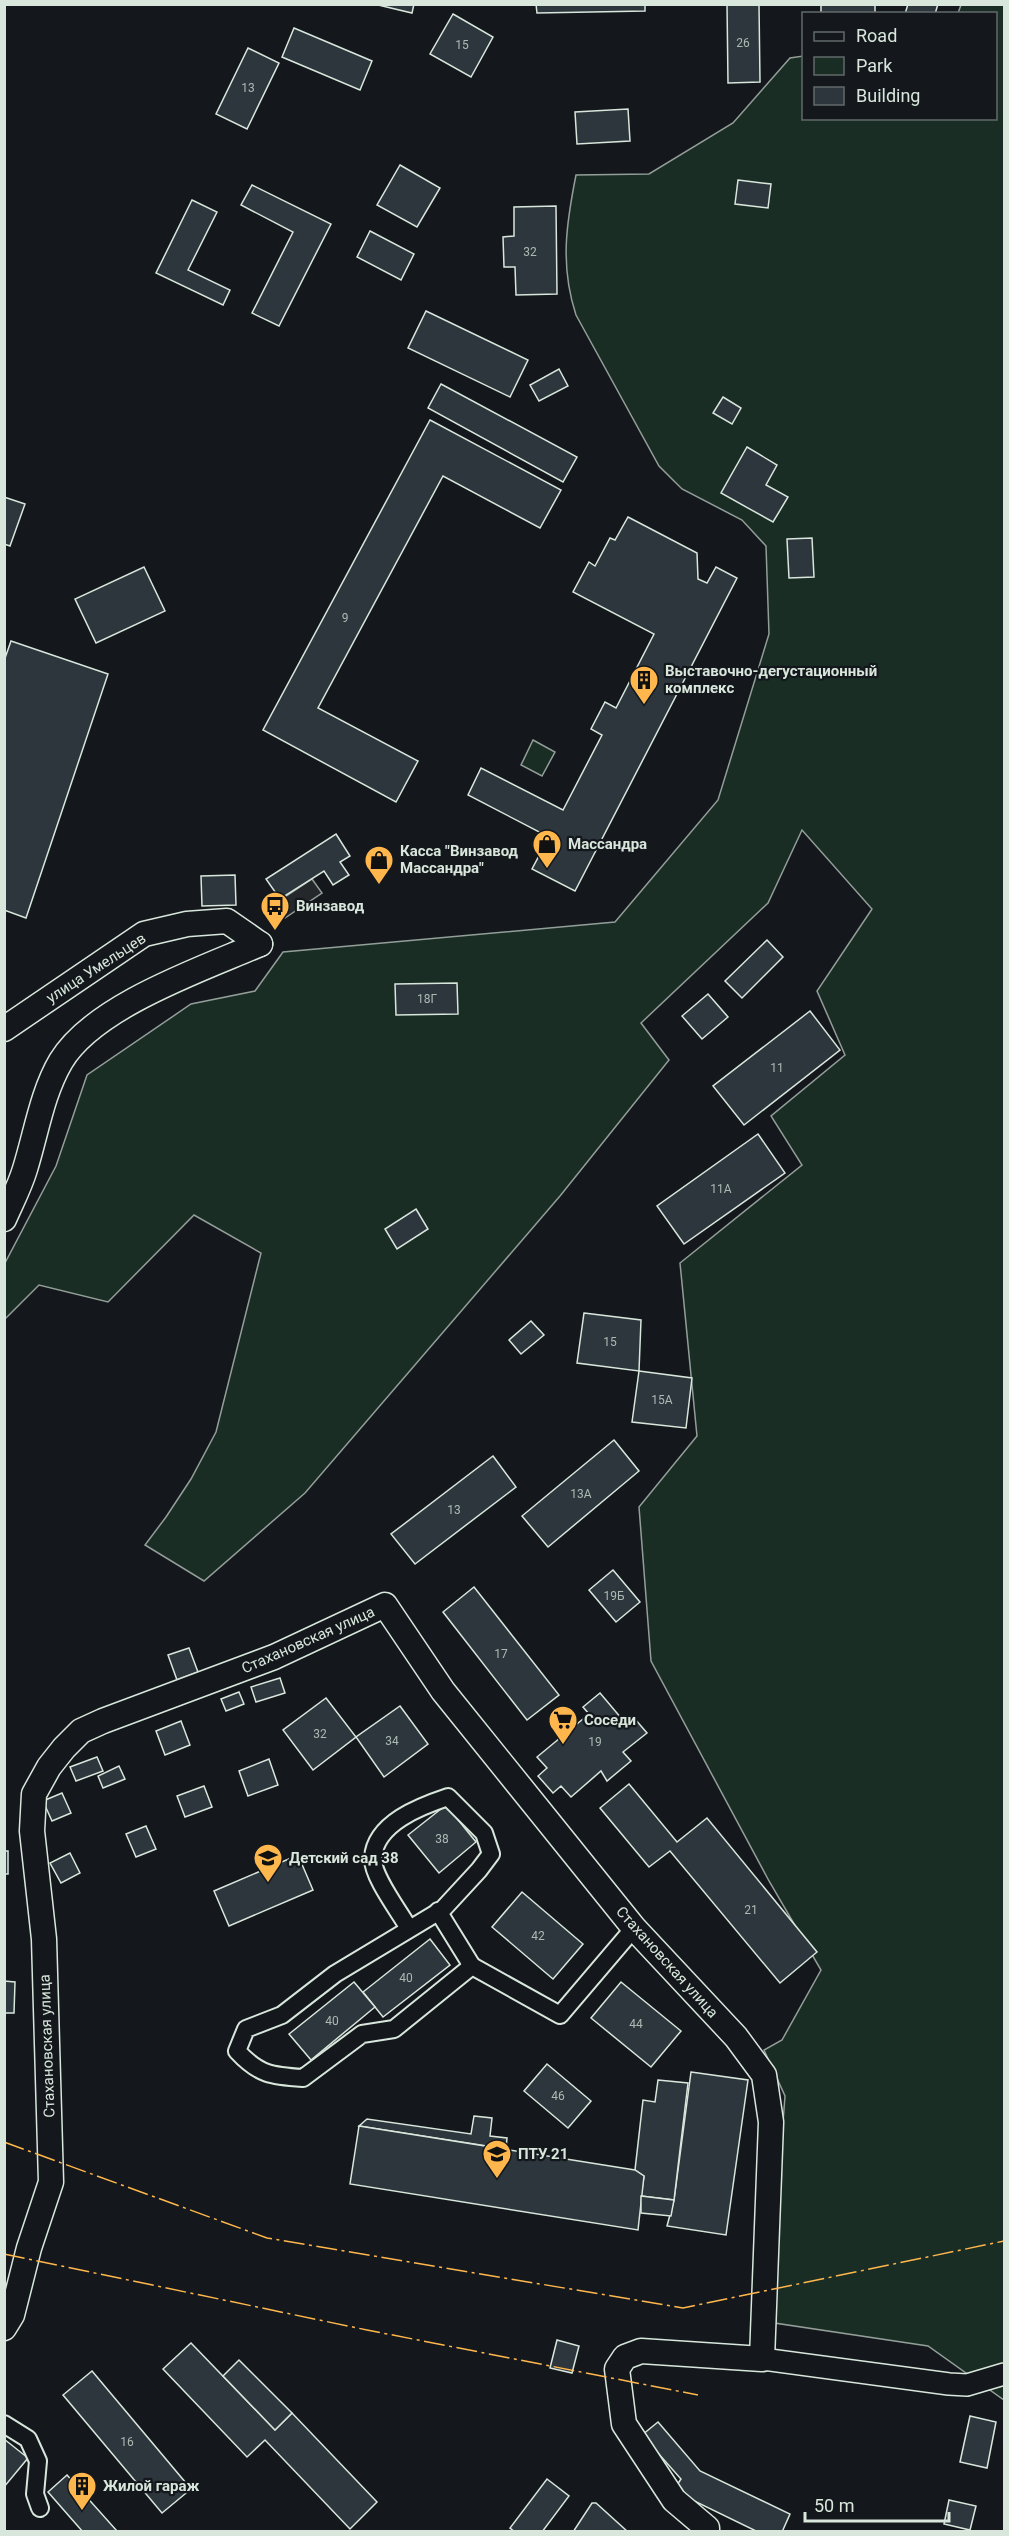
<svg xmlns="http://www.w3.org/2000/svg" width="1009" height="2536" font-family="Roboto,sans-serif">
<rect width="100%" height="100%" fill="#14181c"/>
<g fill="#1a2d24" stroke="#939e99" stroke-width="1.5">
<path d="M961,5h43v2395l-76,-54 -160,-24 17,-226 -21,-46 18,-10 39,-70 -52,-89 -118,-220 -12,-154 58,-71 -17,-173 122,-98 -31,-49 74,-61 -28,-64 55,-82 -70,-79 -34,73 -127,120 28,37 -109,136 -255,297 -101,88 -59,-36 21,-28 25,-38 25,-47 45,-179 -67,-38 -86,87 -69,-17 -34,34v-56l51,-97 31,-91 104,-71 64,-13 28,-39 332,-30 103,-122 51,-166 -3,-88 -24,-26 -60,-31 -23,-23 -83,-151c-16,-49 -10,-90 0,-140l73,-1 84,-51 57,-65 13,-2 1,62h192v-104l-38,-1z"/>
<polygon points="533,740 555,752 542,776 521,765"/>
</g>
<polygon fill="#24282b" stroke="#939e99" stroke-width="1.5" points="312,879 322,893 285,918 276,903"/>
<g fill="#2c363c" stroke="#d8e6dc" stroke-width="1.5">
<polygon points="374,4 414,4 412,13"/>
<polygon points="536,4 645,4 645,11 537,13"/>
<polygon points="727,4 759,4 760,82 728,83"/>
<rect x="821" y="4" width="54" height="10"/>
<polygon points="908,4 938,4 935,14 905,14"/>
<polygon points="453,14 493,37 471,77 430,54"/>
<polygon points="294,28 372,61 360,90 282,57"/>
<polygon points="248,48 279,63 247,129 216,114"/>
<polygon points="628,109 630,141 577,144 575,112"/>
<polygon points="400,165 440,188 417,227 377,205"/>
<polygon points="738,180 771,184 768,208 735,204"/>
<polygon points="252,185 331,224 279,326 252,313 293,232 241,205"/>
<polygon points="192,200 217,212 188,270 230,290 223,305 156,273"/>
<polygon points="556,206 557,294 516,295 515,267 504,267 503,237 514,236 514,207"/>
<polygon points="370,231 414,254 401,280 357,257"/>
<polygon points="426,311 528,360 510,397 408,348"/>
<polygon points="559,369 568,386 539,401 530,385"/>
<polygon points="441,384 577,457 563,482 428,408"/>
<polygon points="723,397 741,408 732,424 713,413"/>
<polygon points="430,420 561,490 540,528 443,476 318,708 418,761 396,802 263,730"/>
<polygon points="747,447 777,465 766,485 788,497 773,522 721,493"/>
<polygon points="4,497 25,504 10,546 4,544"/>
<polygon points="628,517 697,553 698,579 707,583 716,567 737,578 575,891 532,869 549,837 468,795 481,768 563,810 602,735 591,729 605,702 616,708 654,634 573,592 589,562 595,566 610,538 615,540"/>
<polygon points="812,538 814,577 789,578 787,539"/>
<polygon points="144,567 165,611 96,643 75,599"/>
<polygon points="11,641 108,674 26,918 4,910 4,661"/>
<polygon points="336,834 350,856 340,862 349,875 333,885 324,871 280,899 266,879"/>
<polygon points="235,875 236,905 202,906 201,876"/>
<polygon points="767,940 783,957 742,998 725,981"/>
<polygon points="457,983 458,1014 396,1015 395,984"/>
<polygon points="708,994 728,1017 702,1039 682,1016"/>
<polygon points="810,1011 840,1050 744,1125 713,1086"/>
<polygon points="758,1134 785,1173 684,1244 657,1206"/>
<polygon points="416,1209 428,1229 397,1249 385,1229"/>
<polygon points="584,1313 641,1320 639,1371 577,1363"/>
<polygon points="531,1321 544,1335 521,1354 509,1340"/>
<polygon points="639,1371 692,1378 686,1428 632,1422"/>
<polygon points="614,1440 639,1471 548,1547 522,1516"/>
<polygon points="493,1456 516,1487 415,1564 391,1534"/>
<polygon points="613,1570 640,1602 616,1622 589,1590"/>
<polygon points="474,1587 559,1695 527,1720 443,1612"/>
<polygon points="189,1648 198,1672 177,1680 168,1655"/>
<polygon points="280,1678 285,1693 256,1702 251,1687"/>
<polygon points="239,1692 244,1704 226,1711 221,1699"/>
<polygon points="600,1693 627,1725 635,1719 647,1733 623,1752 631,1761 607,1781 601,1771 571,1797 561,1786 553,1793 538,1776 547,1768 537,1757 589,1714 583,1707"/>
<polygon points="326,1698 356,1737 313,1770 283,1730"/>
<polygon points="400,1706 428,1744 384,1777 356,1737"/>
<polygon points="181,1721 190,1745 165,1755 156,1731"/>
<polygon points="97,1757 103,1771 76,1781 70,1767"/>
<polygon points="269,1759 278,1785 248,1796 239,1771"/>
<polygon points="119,1766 125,1779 103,1788 98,1776"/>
<polygon points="629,1784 677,1842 707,1818 817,1952 780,1983 670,1851 649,1867 600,1808"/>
<polygon points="204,1786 212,1807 185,1817 177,1796"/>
<polygon points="62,1793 71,1813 52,1821 43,1801"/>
<polygon points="446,1805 476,1842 439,1873 408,1835"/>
<polygon points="146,1826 156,1849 136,1857 126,1834"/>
<rect x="4" y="1851" width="4" height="23"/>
<polygon points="70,1853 80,1873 61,1883 50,1863"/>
<polygon points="298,1855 313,1890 229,1926 214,1891"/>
<polygon points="522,1892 583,1944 553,1979 492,1927"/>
<polygon points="430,1939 450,1965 383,2017 363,1992"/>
<polygon points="4,1981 15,1982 14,2013 4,2013"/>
<polygon points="354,1982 375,2007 311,2060 289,2034"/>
<polygon points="621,1982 681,2031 651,2067 591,2018"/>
<polygon points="547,2064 591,2101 568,2128 524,2091"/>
<polygon points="691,2072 748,2080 726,2235 667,2226 674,2200"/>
<polygon points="658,2080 688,2083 674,2200 641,2196 644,2176 635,2170 643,2100 655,2102"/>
<polygon points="474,2116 492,2118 490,2136 507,2138 506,2149 359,2126 367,2119 471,2134"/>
<polygon points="359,2126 635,2170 644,2176 638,2230 350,2184"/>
<polygon points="641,2196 674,2200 671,2216 641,2213"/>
<polygon points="557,2340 579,2346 572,2373 550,2368"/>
<polygon points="191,2343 275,2430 292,2413 377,2502 350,2529 265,2440 247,2457 163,2369"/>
<polygon points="239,2360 292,2413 275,2430 223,2376"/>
<polygon points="92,2371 191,2489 162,2513 63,2395"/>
<polygon points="970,2416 996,2422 987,2468 960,2462"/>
<polygon points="658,2422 700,2471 790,2514 782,2532 758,2532 686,2497 677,2485 681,2479 642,2435"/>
<polygon points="4,2439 28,2458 4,2487"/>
<polygon points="67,2475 117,2531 83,2532 48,2492"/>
<polygon points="547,2479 569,2496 542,2532 515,2532 510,2528"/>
<polygon points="949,2500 976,2506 970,2530 944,2524"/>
<polygon points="592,2503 596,2503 628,2532 573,2532"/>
</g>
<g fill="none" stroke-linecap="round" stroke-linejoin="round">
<g stroke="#d8e6dc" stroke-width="20">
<g id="minor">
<polyline points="438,1911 472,1966"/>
<path d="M408,1927c-9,-16 -36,-51 -35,-69 2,-35 48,-52 75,-61l36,36 7,21 -12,16 -36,39 -108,65 -53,41 -36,14 -9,22c22,24 35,25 66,27l59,-44 32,-5 78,-63 88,49 74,-87"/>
<polyline points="4,2424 28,2439 38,2461 35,2494 40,2508"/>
</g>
</g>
<g stroke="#d8e6dc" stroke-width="24">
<polyline id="tertiary" points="762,2359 949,2384 967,2385 1004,2374"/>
</g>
<g stroke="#d8e6dc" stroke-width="27">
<g id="secondary">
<polyline points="4,1029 144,934 187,924 227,921 260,944"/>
<path d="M4,1219c7,-16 16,-33 21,-50 11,-35 17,-76 36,-108 33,-55 141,-92 199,-117"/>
<polyline points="4,2328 12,2315 29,2248 51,2182 44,1939 32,1831 34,1794 49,1767 64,1748 81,1731 103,1721 274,1657 385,1605 443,1691 526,1794 634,1928 736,2037 764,2075 771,2122 762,2359 641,2351 625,2357 617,2369 624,2424 674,2500 707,2528 707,2532"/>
</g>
</g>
<use href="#minor" stroke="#14181c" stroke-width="16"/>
<use href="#tertiary" stroke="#14181c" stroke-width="21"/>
<use href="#secondary" stroke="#14181c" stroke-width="24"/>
<g stroke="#ffb74d" stroke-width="1.5" stroke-dasharray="21 4.5 3 4.5" stroke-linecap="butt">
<polyline points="4,2142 267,2238 683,2308 1004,2241"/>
<polyline points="4,2254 367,2330 698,2395"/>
</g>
</g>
<defs>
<g id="building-pin" transform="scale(1.5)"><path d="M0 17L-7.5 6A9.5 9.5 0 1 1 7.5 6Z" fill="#ffb74d" stroke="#14181c"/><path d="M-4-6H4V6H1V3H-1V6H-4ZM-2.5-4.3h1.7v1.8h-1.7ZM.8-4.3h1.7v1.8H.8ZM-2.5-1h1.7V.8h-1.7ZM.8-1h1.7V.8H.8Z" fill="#111"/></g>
<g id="shop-pin" transform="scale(1.5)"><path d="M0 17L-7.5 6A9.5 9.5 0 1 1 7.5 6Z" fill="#ffb74d" stroke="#14181c"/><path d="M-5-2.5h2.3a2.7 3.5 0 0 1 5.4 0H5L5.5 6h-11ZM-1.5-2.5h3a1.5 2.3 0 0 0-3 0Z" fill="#111"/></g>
<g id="bus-pin" transform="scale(1.5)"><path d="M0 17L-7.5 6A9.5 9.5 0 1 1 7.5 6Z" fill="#ffb74d" stroke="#14181c"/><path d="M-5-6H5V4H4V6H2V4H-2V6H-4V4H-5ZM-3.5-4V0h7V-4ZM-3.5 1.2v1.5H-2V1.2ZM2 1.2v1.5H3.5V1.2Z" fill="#111"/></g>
<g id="supermarket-pin" transform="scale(1.5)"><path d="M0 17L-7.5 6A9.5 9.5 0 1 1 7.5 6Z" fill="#ffb74d" stroke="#14181c"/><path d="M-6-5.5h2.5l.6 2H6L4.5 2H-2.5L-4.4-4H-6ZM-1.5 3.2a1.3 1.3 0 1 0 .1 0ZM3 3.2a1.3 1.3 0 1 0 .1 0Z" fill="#111"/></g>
<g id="school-pin" transform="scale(1.5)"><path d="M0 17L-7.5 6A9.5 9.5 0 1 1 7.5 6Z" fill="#ffb74d" stroke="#14181c"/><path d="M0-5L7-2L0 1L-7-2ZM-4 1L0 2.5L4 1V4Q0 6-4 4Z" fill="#111"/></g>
<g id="university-pin" transform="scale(1.5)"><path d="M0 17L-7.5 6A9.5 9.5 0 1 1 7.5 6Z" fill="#ffb74d" stroke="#14181c"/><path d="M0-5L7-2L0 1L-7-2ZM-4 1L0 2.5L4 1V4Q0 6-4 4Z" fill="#111"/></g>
</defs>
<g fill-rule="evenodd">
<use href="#building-pin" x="644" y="680"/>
<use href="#shop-pin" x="547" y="844"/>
<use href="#shop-pin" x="379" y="860"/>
<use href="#bus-pin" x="275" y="906"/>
<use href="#supermarket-pin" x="563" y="1720"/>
<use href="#school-pin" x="268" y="1858"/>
<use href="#university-pin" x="497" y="2154"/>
<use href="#building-pin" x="82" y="2486"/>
</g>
<g text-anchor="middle" stroke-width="4.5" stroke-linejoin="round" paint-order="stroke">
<g font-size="12" fill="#adbab4">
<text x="743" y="47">26</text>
<text x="462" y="49">15</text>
<text x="248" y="92">13</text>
<text x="530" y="256">32</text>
<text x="345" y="622">9</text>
<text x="427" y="1003">18Г</text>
<text x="777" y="1072">11</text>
<text x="721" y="1193">11А</text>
<text x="610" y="1346">15</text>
<text x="662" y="1404">15А</text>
<text x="581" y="1498">13А</text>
<text x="454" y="1514">13</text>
<text x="614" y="1600">19Б</text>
<text x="501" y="1658">17</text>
<text x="320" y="1738">32</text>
<text x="392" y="1745">34</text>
<text x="595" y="1746">19</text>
<text x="442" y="1843">38</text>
<text x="751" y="1914">21</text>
<text x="538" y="1940">42</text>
<text x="406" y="1982">40</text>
<text x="332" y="2025">40</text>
<text x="636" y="2028">44</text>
<text x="558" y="2100">46</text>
<text x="127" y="2446">16</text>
</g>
<g font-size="15" font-weight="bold" fill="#d8e6dc" stroke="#14181c" text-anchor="start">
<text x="665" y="676">Выставочно-дегустационный<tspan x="665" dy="17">комплекс</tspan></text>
<text x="568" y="849">Массандра</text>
<text x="400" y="856">Касса "Винзавод<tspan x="400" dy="17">Массандра"</tspan></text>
<text x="296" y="911">Винзавод</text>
<text x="584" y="1725">Соседи</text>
<text x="289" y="1863">Детский сад 38</text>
<text x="518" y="2159">ПТУ 21</text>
<text x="103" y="2491">Жилой гараж</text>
</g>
<g font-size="15" fill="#d8e6dc" stroke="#14181c">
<text transform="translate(96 968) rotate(-33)" y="5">улица Умельцев</text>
<text transform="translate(308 1640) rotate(-24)" y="5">Стахановская улица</text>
<text transform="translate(667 1962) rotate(48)" y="5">Стахановская улица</text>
<text transform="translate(47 2046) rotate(-92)" y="5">Стахановская улица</text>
</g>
</g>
<rect width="1009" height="2536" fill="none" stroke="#d8e6dc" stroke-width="12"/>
<rect x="802" y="12" width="195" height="108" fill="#14181c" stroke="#626a69" stroke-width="1.5"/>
<rect x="814" y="32" width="30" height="9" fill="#14181c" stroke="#626a69" stroke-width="1.5"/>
<text x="856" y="42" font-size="18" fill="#d8e6dc">Road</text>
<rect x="814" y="57" width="30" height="18" fill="#1a2d24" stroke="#626a69" stroke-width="1.5"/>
<text x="856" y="72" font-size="18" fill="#d8e6dc">Park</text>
<rect x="814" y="87" width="30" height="18" fill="#2c363c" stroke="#626a69" stroke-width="1.5"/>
<text x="856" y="102" font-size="18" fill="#d8e6dc">Building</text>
<path d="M805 2512v9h144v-9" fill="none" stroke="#d8e6dc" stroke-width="3"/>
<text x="814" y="2512" font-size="18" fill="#d8e6dc" stroke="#14181c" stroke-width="4.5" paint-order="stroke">50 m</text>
</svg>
